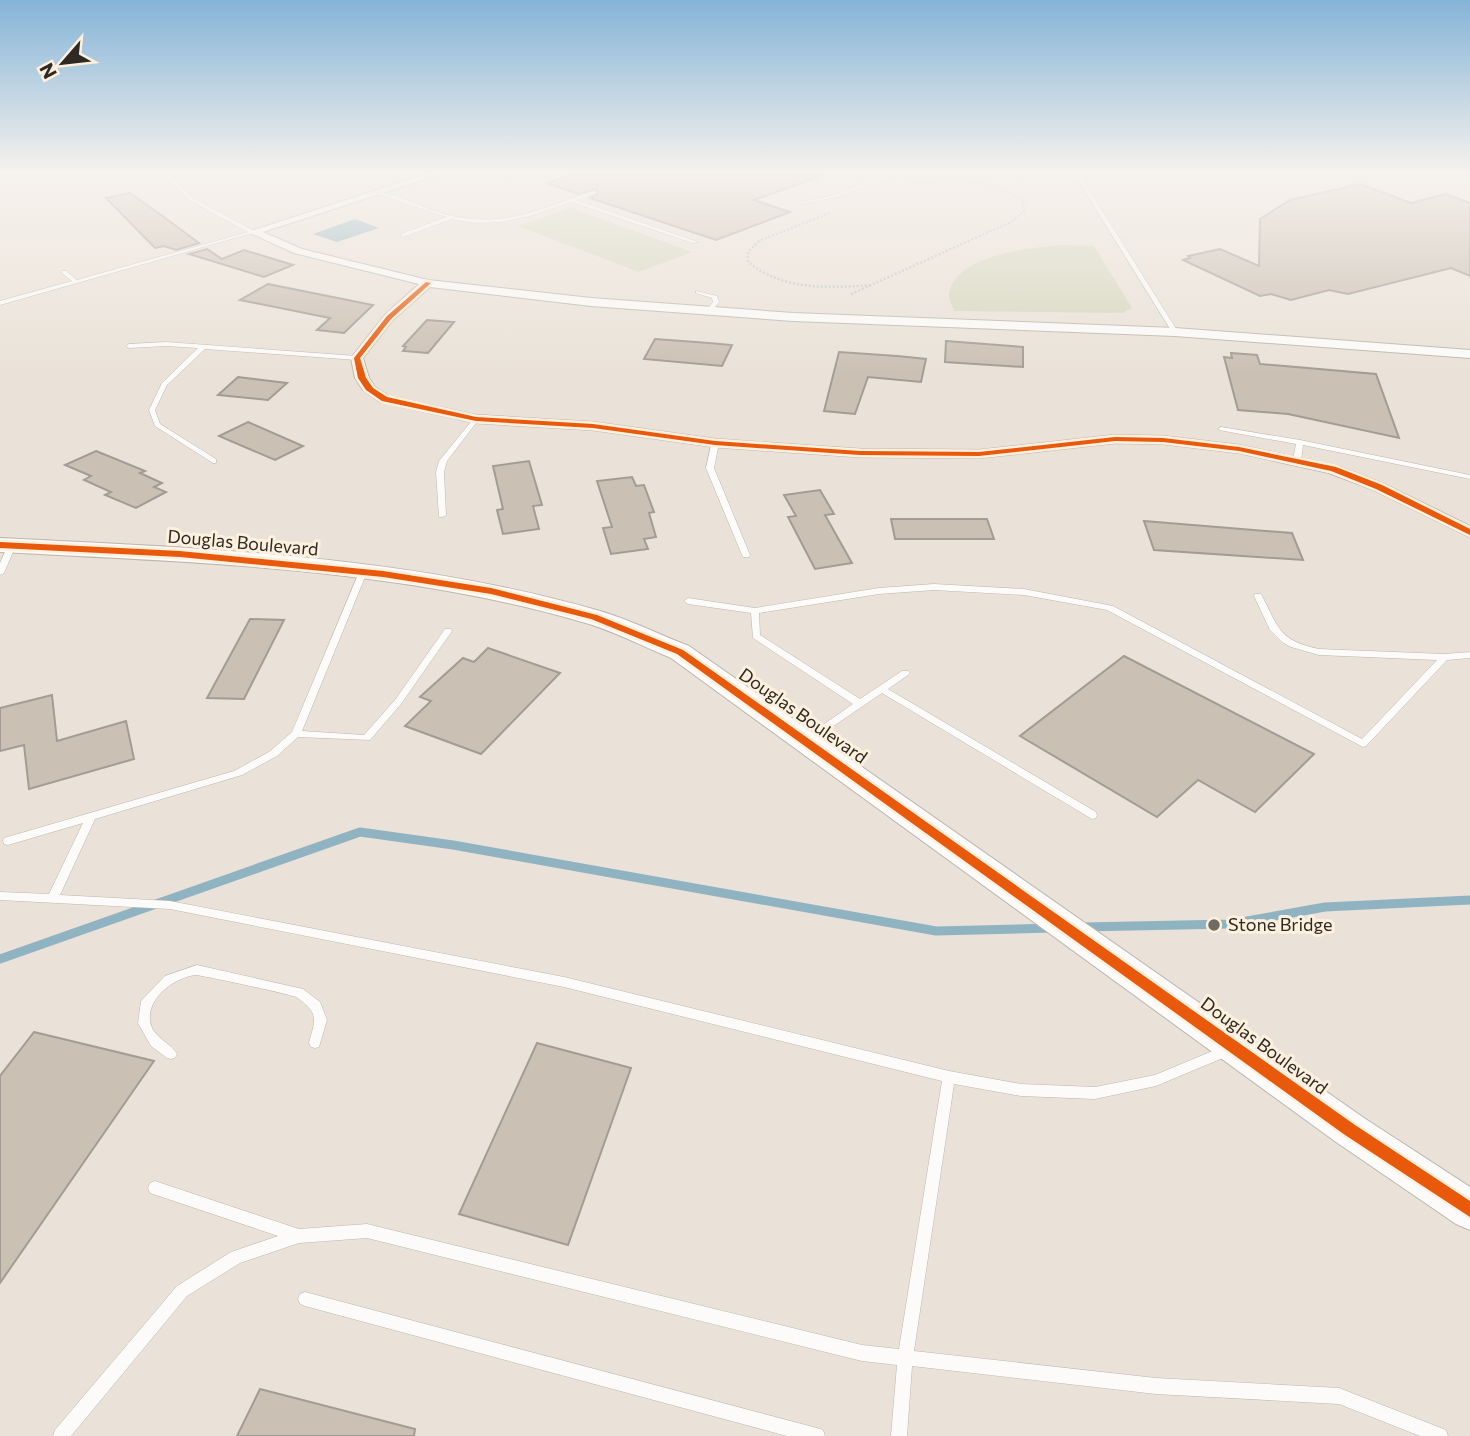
<svg xmlns="http://www.w3.org/2000/svg" width="1470" height="1436" font-family="Commissioner,sans-serif">
<rect width="100%" height="100%" fill="#eae2d8"/>
<g fill="#d6d7bf">
<polygon points="571,208 692,252 639,272 518,226"/>
<path d="M1059,245l35,1 38,62 -10,5 -168,-2c-2,-5 -5,-11 -5,-16 3,-39 80,-47 110,-50z"/>
</g>
<polygon fill="#90b3c1" points="355,219 379,228 337,242 313,234"/>
<g fill="none" stroke-linecap="round" stroke-linejoin="round">
<g stroke="#90b3c1" stroke-width="9">
<polyline points="1083,927 1230,924 1325,907 1470,900"/>
<polyline points="0,959 360,832 453,845 936,931 1052,928"/>
</g>
</g>
<g fill="#cbc0b4" stroke="#a29c95" stroke-width="2">
<polygon points="581,172 823,172 824,175 754,200 790,212 716,240 590,198 598,194 596,189 578,194 547,183"/>
<polygon points="1360,184 1411,203 1446,194 1470,203 1470,276 1451,268 1348,294 1329,290 1291,300 1271,294 1260,296 1183,260 1190,258 1188,256 1220,249 1259,266 1260,219 1290,200"/>
<polygon points="130,193 168,220 199,243 176,250 164,246 155,248 106,198"/>
<polygon points="207,249 222,259 244,250 293,265 264,277 189,254"/>
<polygon points="268,284 373,305 344,333 317,330 330,318 240,300"/>
<polygon points="427,320 454,322 428,353 403,351 406,347 403,346"/>
<polygon points="655,339 709,343 732,345 722,366 644,359"/>
<polygon points="946,341 1023,347 1023,367 945,362"/>
<polygon points="839,352 897,356 926,359 921,382 868,377 855,414 824,411"/>
<polygon points="1231,353 1257,355 1260,364 1376,374 1399,438 1288,414 1238,410 1224,357 1232,358"/>
<polygon points="238,377 287,383 268,400 218,395"/>
<polygon points="248,422 303,446 275,460 219,436"/>
<polygon points="96,451 145,471 140,473 162,483 154,487 166,492 136,508 105,495 111,492 84,480 91,476 65,465"/>
<polygon points="529,461 542,505 533,506 539,529 503,534 497,510 503,509 493,466"/>
<polygon points="632,477 636,486 644,485 654,512 649,513 656,537 644,539 648,549 611,554 603,528 612,527 597,481"/>
<polygon points="820,490 834,514 825,515 852,563 815,569 788,517 796,516 784,495"/>
<polygon points="891,519 987,519 994,539 895,539"/>
<polygon points="1144,521 1292,533 1303,560 1154,550"/>
<polygon points="250,619 284,620 244,699 207,698"/>
<polygon points="488,648 560,673 481,754 405,726 431,701 420,697 463,658 474,662"/>
<polygon points="1124,656 1314,754 1255,812 1198,780 1157,817 1020,736"/>
<polygon points="52,695 57,741 126,721 134,759 29,789 24,745 0,751 0,708"/>
<polygon points="34,1032 154,1061 0,1283 0,1076"/>
<polygon points="537,1043 631,1068 568,1245 459,1214"/>
<polygon points="260,1389 415,1429 414,1436 237,1436"/>
</g>
<g fill="none" stroke-linecap="round" stroke-linejoin="round">
<g stroke="#bcb6ae" stroke-width="1">
<g id="lane">
<polygon points="161,172 166,172 193,198 256,232 0,305 0,301 72,281 62,273 62,271 66,271 77,280 248,232 189,200"/>
<polygon points="896,172 903,172 837,197 795,205 793,204 834,195"/>
<polygon points="1073,172 1078,172 1178,332 1177,333 1172,332"/>
<path d="M375,191c25,3 48,18 72,24 60,14 92,-7 147,-24l2,2 -20,7 122,42 -5,1 -122,-41 -41,14 -29,6 -27,1 -22,-4 -49,18 -2,-1v-2l45,-17 -71,-24z"/>
<polygon points="696,291 717,296 719,302 712,311 707,310 713,302 712,298 696,293"/>
<polygon points="166,342 357,356 360,358 357,360 205,349 167,385 155,410 160,424 216,459 216,463 213,463 155,426 149,410 162,383 198,348 166,346 129,348 126,346 129,344"/>
<polygon points="476,417 479,419 447,461 444,472 446,515 442,517 439,517 436,472 439,461 474,418"/>
<polygon points="1221,427 1300,440 1470,475 1470,479 1303,445 1301,460 1297,462 1293,460 1296,444 1219,430 1219,428"/>
<polygon points="712,441 715,441 719,443 714,468 750,555 749,557 743,557 742,555 706,468"/>
<polygon points="9,543 15,543 16,545 4,573 0,575 0,563"/>
<polygon points="360,570 366,570 367,572 302,731 364,735 395,700 445,629 451,629 452,631 401,704 370,740 298,737 277,756 242,775 95,819 60,895 170,901 564,977 949,1071 1021,1084 1095,1087 1155,1075 1222,1047 1226,1046 1230,1047 1232,1051 1230,1055 1156,1086 1095,1099 1021,1096 954,1084 914,1351 1156,1378 1339,1388 1446,1430 1448,1436 1420,1436 1339,1404 1156,1394 912,1366 907,1436 891,1436 897,1365 862,1361 367,1238 299,1243 240,1263 187,1296 71,1436 53,1436 55,1430 177,1286 231,1252 278,1236 150,1193 148,1188 150,1183 155,1181 299,1229 367,1224 862,1345 899,1349 942,1081 564,987 170,909 0,900 0,892 49,894 83,823 8,845 4,844 3,841 4,838 234,771 269,752 292,732"/>
<path d="M934,584l90,5 89,17 249,133 75,-79 -118,-5 -28,-8 -9,-5 -12,-12 -16,-34 1,-2h6c18,34 17,46 58,55l125,5 26,-2v6l-23,2 -81,86 -3,1 -256,-137 -83,-15 -90,-5 -55,4 -120,19 1,22 100,64 42,-28h6l2,2 -2,2 -20,14 208,123 1,3 -1,3 -4,1 -210,-126 -72,49h-6l-2,-2 2,-2 49,-34 -100,-66 -2,-25 -63,-9 -4,-3 4,-3 67,10 124,-20z"/>
<path d="M197,965l106,24 17,13 7,18 -8,27 -4,1 -4,-1 -2,-4c2,-10 8,-21 3,-31 -3,-5 -11,-12 -16,-15 -7,-3 -95,-22 -101,-22 -21,3 -48,23 -45,46 2,16 20,21 27,33l-2,4 -4,1 -4,-1 -16,-12 -13,-23 3,-22 24,-25z"/>
<polygon points="305,1292 817,1428 823,1430 825,1436 787,1436 305,1306 300,1304 298,1299 300,1294"/>
</g>
</g>
<g stroke="#bcb6ae" stroke-width="2">
<polygon id="street" points="432,172 447,172 263,232 302,249 428,280 591,298 793,313 1175,328 1470,350 1470,358 1175,336 793,321 591,306 430,287 393,320 363,358 369,378 375,387 389,396 476,415 593,422 715,439 860,449 979,450 1115,435 1163,436 1239,445 1338,466 1384,484 1470,526 1470,537 1374,490 1329,473 1239,453 1163,444 1115,443 979,458 860,457 715,447 593,430 476,423 380,402 363,390 355,378 351,358 385,315 419,284 294,253 248,232"/>
</g>
<g stroke="#bcb6ae" stroke-width="2">
<path id="secondary" d="M0,538c201,10 406,17 600,73 31,9 60,24 89,35l675,472 106,69v43l-14,-6 -120,-82 -665,-484c-29,-12 -59,-28 -89,-36 -183,-54 -391,-60 -582,-70z"/>
</g>
<g stroke="#c7c4c0" stroke-width="2.5" stroke-dasharray="2 2" stroke-linecap="butt">
<path d="M830,213l-71,28 -11,11v10c36,29 80,26 124,23"/>
<path d="M851,294l162,-73 11,-10 -1,-10c-35,-24 -75,-24 -116,-16"/>
</g>
<use href="#lane" fill="#fcfbf9" fill-rule="evenodd"/>
<use href="#street" fill="#fcfbf9" fill-rule="evenodd"/>
<use href="#secondary" fill="#fcfbf9" fill-rule="evenodd"/>
<g stroke="#fef0de" stroke-width="5">
<g id="cycleway">
<polygon points="426,282 431,283 391,319 360,358 366,378 373,388 387,397 476,417 593,424 715,441 860,451 979,452 1115,437 1163,438 1239,447 1336,467 1382,485 1470,529 1470,535 1376,489 1331,471 1239,451 1163,442 1115,441 979,456 860,455 715,445 593,428 476,421 382,401 366,390 358,378 354,358 387,316"/>
<polygon points="0,542 180,551 383,571 491,588 597,615 683,650 1355,1125 1470,1201 1470,1217 1345,1135 677,654 591,619 491,594 383,577 180,557 0,548"/>
</g>
</g>
<use href="#cycleway" fill="#e8590c" fill-rule="evenodd"/>
</g>
<linearGradient id="sky" x2="0" y2="1"><stop stop-color="#85b4d8"/><stop offset="0.46" stop-color="#f6f2ed"/><stop offset="1" stop-color="#f6f2ed" stop-opacity="0"/></linearGradient>
<rect width="1470" height="373" fill="url(#sky)"/>
<circle fill="#706a62" stroke="#fef0de" stroke-width="2.5" cx="1214" cy="925" r="7"/>
<g text-anchor="middle" stroke-width="6" stroke-linejoin="round" paint-order="stroke">
<g font-size="18" fill="#2e2922" stroke="#fef0de">
<text transform="translate(243 543) rotate(5)" y="6">Douglas Boulevard</text>
<text transform="translate(803 716) rotate(35)" y="6">Douglas Boulevard</text>
<text transform="translate(1264 1046) rotate(36)" y="6">Douglas Boulevard</text>
</g>
<g font-size="18" fill="#2e2922" stroke="#fef0de" text-anchor="start">
<text x="1228" y="931">Stone Bridge</text>
</g>
</g>
<g transform="translate(63 63) rotate(242)" stroke="#fef0de" stroke-width="5" paint-order="stroke">
<path d="M0-5L12 26L0 18L-12 26Z" fill="#2e2922"/>
<text y="-10" font-size="19" font-weight="bold" text-anchor="middle" fill="#2e2922">N</text>
</g>
</svg>
